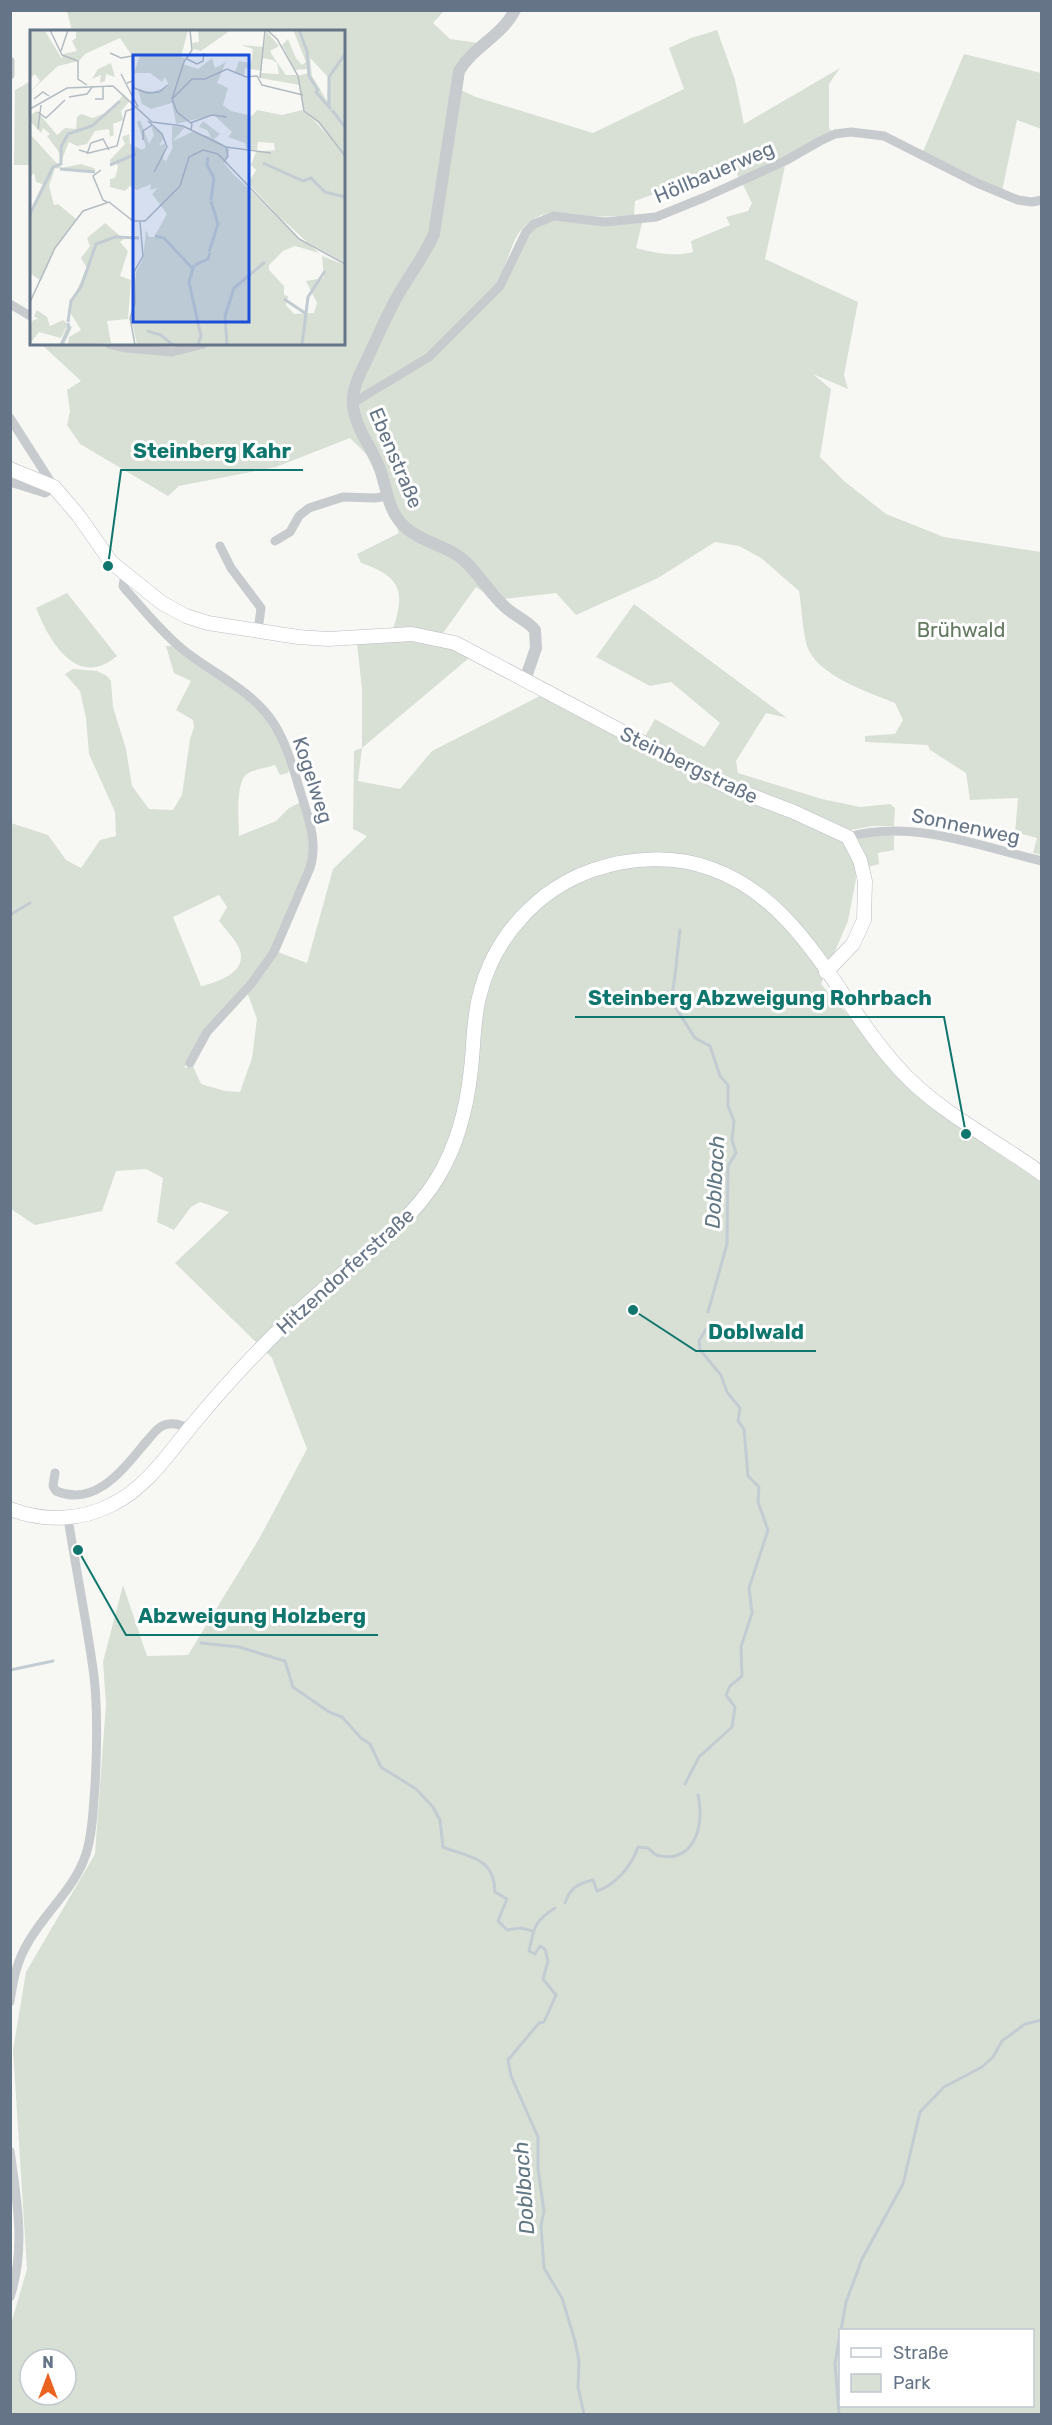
<svg xmlns="http://www.w3.org/2000/svg" width="1052" height="2425" font-family="Rubik,sans-serif">
<rect width="100%" height="100%" fill="#f7f8f4"/>
<g fill="#d8e0d5" fill-rule="evenodd">
<path d="M67,11h377l-11,12 17,16 29,4 -27,43 24,11 117,36 91,-44 -15,-41 22,-10 26,-8 18,50 9,44 96,-56 -11,16v44l4,4 -93,48 -5,-11h-14l-86,32 -1,14c-14,1 -28,2 -42,1 -26,-2 -47,-11 -69,12 -9,9 -13,25 -18,37l34,-41 16,-5 41,5 46,-1 -6,25c20,5 37,9 57,4l-2,-11 39,-16 -4,-8 22,-6 4,-8 -9,-18 23,-13 19,-6 -20,93 93,43 -14,73 4,14 -35,-15 18,15 -11,68 24,24 42,33 58,23 97,15v303l-8,-2 4,-15 -22,-6 3,-34 -48,2 -4,-27 -36,-23 -2,-5 -63,-3v-6l30,-2 8,-14 -8,-17c-25,-10 -79,-28 -88,-57 -5,-17 -5,-37 -8,-55l-38,-33 -22,-12 -24,-4 -57,36 -82,37 -20,-22 -61,7 -19,-13 -33,46 -50,-4c13,-38 7,-53 -32,-66l-4,-9 42,-21 -27,-73 -22,-22 -74,29 -97,19 -11,10 -88,-52 -13,-19 3,-14 -3,-21 14,-9 -40,-37h94l26,2 3,-2h180v-312l-272,-1z"/>
<polygon points="964,54 1041,73 1041,129 1017,120 1002,191 922,154"/>
<polygon points="31,81 31,165 14,165 15,90"/>
<path d="M67,593l50,63c-40,34 -68,-15 -81,-48z"/>
<polygon points="634,604 787,718 766,713 736,761 738,773 822,799 860,807 890,804 895,808 894,826 873,826 845,831 825,818 744,789 643,740 655,719 704,747 720,723 671,682 650,686 596,657"/>
<path d="M415,638l41,11 13,9 -107,90 -4,33 42,8 32,-38 108,-55 181,88 123,56 11,20 1,19 -8,42 -27,63 87,99 41,37 92,62v1232h-1030v-90l16,-55 -14,-219 13,-78 69,-118 11,-150 -3,-42 20,-77 24,71 41,-1 71,-116 48,-90 -35,-91 -97,-95 54,-51 -29,-10 -9,5 -17,23 -17,-8 6,-44 -17,-9 -30,2 -14,40 -67,14 -24,-16v-386l37,12 18,25 15,8 19,-28 16,-4 -1,-24 -26,-58 -3,-36 -6,-27 -15,-17 8,-5 24,2 10,5 4,5 2,26 13,42 6,37 17,23 24,1 9,-15 8,-56 4,-12 -1,-7 -17,-10 15,-29 -17,-8 -8,-27h6l73,50 27,29 18,40 -2,8 -8,2 -5,-10c-8,3 -21,4 -28,9 -12,8 -8,49 -8,62l37,-15 13,-13 12,-6 8,25 2,28 -39,96 -88,117 9,-2 8,18 24,7 15,1 12,-34 5,-39 -10,-27 17,-18 14,-22 29,11 26,-94 34,-33 -14,-7 1,-78 8,-3v-59l-5,-46zM219,895l8,12 -8,14c6,8 16,18 20,27 10,24 -21,34 -38,38l-28,-69zM840,2330h192v76h-192zM30,2359h36v36h-36z"/>
<polygon points="894,833 894,850 878,853 879,864 868,867 858,841 860,836"/>
</g>
<g fill="none" stroke-linecap="round" stroke-linejoin="round">
<g stroke="#c3ccd2" stroke-width="3">
<polyline points="10,915 30,903"/>
<path d="M680,930c-3,24 -4,46 -9,70l24,38 15,8 10,30 8,9v21l6,15 -2,19 4,13 -8,13 -1,78 -19,68"/>
<path d="M201,1643l38,4 46,14 8,26 36,25 13,5 19,21 9,6 11,23 35,22 17,18 7,13 3,27c28,11 51,10 52,45l12,7 -9,22 9,9 14,-2 12,3"/>
<polyline points="10,1670 53,1661"/>
<polyline points="685,1784 699,1757 732,1727 735,1707 726,1695 730,1686 742,1676 741,1647 752,1613 749,1588 768,1530 758,1502 759,1487 748,1476 744,1429 738,1421 740,1408 727,1392 721,1375 700,1350 699,1341 706,1329"/>
<path d="M565,1903c5,-15 12,-19 28,-23l4,11c19,-6 35,-26 41,-44l10,1 8,7c5,1 14,3 19,1 25,-7 28,-40 23,-61"/>
<path d="M555,1908c-21,13 -21,20 -26,43l6,3 5,-8 5,3 3,12 -5,18 13,16 -12,27 -5,1 -31,37 3,16 27,61v32l6,42 -3,15 3,42 18,30 13,43 4,20 -1,26 6,27"/>
<polyline points="841,2330 846,2302 862,2259 903,2184 920,2112 944,2087 982,2067 993,2057 1002,2041 1025,2024 1042,2020"/>
<polyline points="839,2414 835,2364 840,2334"/>
</g>
<g stroke="#b9bec3" stroke-width="15">
<g id="secondary">
<polyline points="10,469 54,487 78,515 111,562 162,603 186,616 208,623 298,637 328,639 412,634 455,643 721,784 794,812 848,837 860,860 865,881 864,920 853,944 826,972"/>
<path d="M10,1509c34,13 71,12 103,-5 34,-17 56,-51 80,-80 39,-47 80,-91 126,-131 42,-36 90,-68 119,-116 20,-33 29,-70 33,-108 3,-25 2,-51 9,-75 14,-57 58,-105 113,-124 38,-13 82,-15 119,-1 95,34 128,141 195,208 39,39 90,64 135,97"/>
</g>
</g>
<g stroke="#c7cbce" stroke-width="9">
<polyline points="10,61 10,75"/>
<polyline points="10,304 32,317"/>
<polyline points="109,344 126,348 172,352 204,344"/>
<polyline points="353,403 429,357 500,286 526,232 534,224 554,216 605,222 656,217 703,198 785,161 820,141 835,134 851,132 884,136 977,183 1018,200 1032,202 1042,200"/>
<polyline points="10,418 54,487 45,493 10,482"/>
<polyline points="275,541 290,532 299,516 309,508 343,497 375,498 387,496"/>
<polyline points="220,546 231,568 261,608 258,631"/>
<path d="M125,575l-2,11 3,4c19,21 38,45 60,62 30,23 68,40 88,72 14,22 20,48 28,73 7,23 16,46 8,71l-36,84 -22,31 -45,49 -17,31"/>
<path d="M848,837c65,-18 130,9 194,24"/>
<path d="M55,1473l-2,13 3,5c40,17 68,-23 90,-49 5,-5 10,-13 16,-16 9,-5 19,-1 27,2"/>
<path d="M10,2002c3,-22 7,-42 19,-61 18,-31 46,-53 57,-87 7,-22 7,-46 9,-68 2,-37 3,-74 -1,-110 -7,-53 -18,-106 -26,-158"/>
<path d="M10,2151c7,49 16,98 0,146"/>
</g>
<path stroke="#c7cbce" stroke-width="12" d="M515,10c-13,26 -42,37 -56,61l-25,163c-10,23 -25,41 -37,63 -10,18 -19,38 -28,58 -7,15 -18,33 -16,51 3,23 19,42 27,63 7,20 8,43 25,58 15,14 35,17 52,28 18,12 30,35 46,50 9,10 23,14 32,25l1,18 -11,32"/>
<use href="#secondary" stroke="#fff" stroke-width="14"/>
</g>
<g text-anchor="middle" stroke-width="6" stroke-linejoin="round" paint-order="stroke">
<g font-size="20" fill="#657587" stroke="#fff">
<text transform="translate(714 172) rotate(-23)" y="7">Höllbauerweg</text>
<text transform="translate(396 458) rotate(67)" y="7">Ebenstraße</text>
<text transform="translate(689 765) rotate(26)" y="7">Steinbergstraße</text>
<text transform="translate(313 780) rotate(72)" y="7">Kogelweg</text>
<text transform="translate(966 826) rotate(12)" y="7">Sonnenweg</text>
<text transform="translate(345 1271) rotate(-42)" y="7">Hitzendorferstraße</text>
</g>
<g font-size="20" fill="#637960" stroke="#fff">
<text x="961" y="637">Brühwald</text>
</g>
<g font-size="21" font-style="italic" fill="#617783" stroke="#fff">
<text transform="translate(715 1182) rotate(-87)" y="7">Doblbach</text>
<text transform="translate(524 2188) rotate(-94)" y="7">Doblbach</text>
</g>
</g>
<g transform="translate(30 30)">
<rect width="315" height="315" fill="#f7f8f4"/>
<path d="M0,0l15,1 17,28 1,-5 14,-3 -5,-10 4,-3v-8h112l-7,27 5,2 -3,5 15,5 14,-11 3,10 11,-6 -9,21 11,5 -5,17 8,6 21,5 5,-6 25,5 20,-5 16,13 27,34v106l-46,-25 -51,-55 8,-13 -5,-5 5,-13 19,-2 -1,-7 -16,-1 -1,8 -10,-1 -2,-6 -17,-6 4,-5 -18,-17 -38,9 -4,-21 -21,6 -9,-5 -4,-15 14,3 16,-5v-4l-3,-6 -3,5 -12,-9h-16l6,-18 -8,1 -12,-18 -35,16 -6,7 -21,5 -28,26 10,-11 -5,-7 -5,4zM168,0h33l-30,21 -8,-2 -1,-6 7,-1zM263,0h52v125l-41,-46 -6,-33 10,-3 -1,-4 -12,1 -13,-25 6,-6 8,19 6,7 4,-3zM280,28l18,19 -1,24 -15,-25zM236,1l13,15 -9,5 4,7 12,17h11l3,10 -40,-7 1,-5 18,1 -2,-11 -5,-3 -10,-2v13l-17,-3 -1,8 -9,-4 4,-11 12,2 2,-14 -12,-4 23,2zM81,33l4,14 -9,-3 -1,7 -5,2 1,-8 -9,4 6,-10zM94,64l5,8 -8,9 2,9 -10,4 1,11 -4,2 -1,-8 -14,2 -8,13 -10,2 -8,-4 -10,24 2,-11 -14,-19 3,-2 -7,-6 -2,5 -11,-12v-6l7,-4 20,24 8,-7 11,1 1,-12 4,-3 12,4 17,-7zM110,90l9,24 5,-9 -3,-9 9,5 3,8 -4,7 7,-3 -3,16 3,2 7,-14 -1,-1v-20l13,1 -12,14 19,-9 19,5 -4,-7 -8,-3 4,-6 17,13 -6,5 16,10 -6,14 9,11 86,79 -24,-7 -12,5 -14,14v5l15,16v9l4,1 -2,9 8,9 20,-1 3,-10 -11,-22 18,-3 -2,-22 23,9v80h-208l-6,-27 5,-46 7,-13 3,-29 3,7h5l13,-23 -15,-20 6,-6 -8,2 1,-6 -14,6 -7,-4 -5,5 -15,-4v-8l5,-1 3,-11 -2,-5 -5,3 -1,-5 15,-16 -3,-7 7,-3 1,10 12,6 4,-3 -9,-25zM0,104l31,34 20,-4 13,4 1,5 -40,-5 -6,18 5,19 4,-1 18,15 -19,25 -16,37 -11,-8v-59l15,-29 -9,-3 -2,-9 -4,5zM75,193l19,16 -4,3 8,9 -8,25 11,4 -3,39 -21,2 4,22 -43,2 1,-8 12,-7 -13,-21 19,-41 -6,-10 9,-12 -3,-8zM7,280l10,7 3,9 13,-6 9,7 -8,18 -4,-1 7,-19 -6,13 -22,-6 -9,12v-18l3,-6 5,-1 -4,-3z" fill="#d8e0d5" fill-rule="evenodd"/>
<path fill="none" stroke="#c3ccd2" stroke-width="3" d="M269,0l8,21 2,25 9,14 -2,2 15,17M299,77v-30l16,-23M302,80l13,17M178,127l-1,8 7,13 -3,22M233,133l40,18 8,-3 14,14 20,5M80,135l26,-11M30,139l35,3M0,184l23,-47 8,-3v-17l7,-13 24,-8 28,-25M125,206l9,2 28,30M179,222l9,-28 -7,-23M164,235l-5,17 12,54 -3,9M165,235l13,-6 2,-6M254,269l21,14M38,292l3,-21 10,-14 15,-43 19,-7 24,1M117,301l14,4 12,10M31,315l8,-16 -1,-6M197,315l-2,-29 9,-28 31,-26M272,315l6,-48 17,-26"/>
<path fill="none" stroke="#b4bcc2" stroke-width="1.5" d="M20,0l12,25M160,0l2,20 -8,12 -12,37 5,13 15,12 -1,6M237,0l10,9 21,37 6,35 15,11 26,34M31,21l7,-21M80,23l11,5 11,-2 1,25 -6,2M32,25l16,6v18l9,6M157,29l10,5 6,-3 1,-8M91,44l17,33M230,48l5,-48M103,51l1,7 13,5 12,-1 9,-7M39,67l18,-3 6,-8M4,69l9,-7 6,4M65,69h8v-13M142,69l20,-20h13l22,-10 19,8 11,-1 5,9 41,10M0,79l37,-21 46,-2 39,36 31,4 43,21 2,9 -4,6M8,82l8,6 19,-18M118,91l14,13 5,13 -13,25M160,93l22,-8 15,2M8,99l3,-24M113,110v-9l9,-6M196,117l45,6M49,120l10,3 28,-7 9,-35 9,-3M57,124l4,-11 12,-4 6,11M71,140l-8,6 10,24 4,2M0,272l25,-54 28,-37 26,-9 24,19h12l35,-35 9,-29 14,-7 15,4 81,85 46,25M105,315l-5,-27 5,-15 -1,-31 9,-16 -3,-34"/>
<path fill="#1d4ed8" fill-opacity="0.15" stroke="#1d4ed8" stroke-width="3" d="M103,25h116v267h-116z"/>
<rect width="315" height="315" fill="none" stroke="#657587" stroke-width="3"/>
</g>
<path fill="none" stroke="#0f766e" stroke-width="2" d="M108 566L121 470H303M966 1134L944 1017H575M633 1310L696 1351H816M78 1550L126 1635H378"/>
<g fill="#0f766e" stroke="#fff" stroke-width="2">
<circle cx="108" cy="566" r="6"/>
<circle cx="966" cy="1134" r="6"/>
<circle cx="633" cy="1310" r="6"/>
<circle cx="78" cy="1550" r="6"/>
</g>
<g font-size="21" text-anchor="middle" font-weight="bold" fill="#0f766e" stroke="#fff" stroke-width="6" stroke-linejoin="round" paint-order="stroke">
<text x="212" y="458">Steinberg Kahr</text>
<text x="760" y="1005">Steinberg Abzweigung Rohrbach</text>
<text x="756" y="1339">Doblwald</text>
<text x="252" y="1623">Abzweigung Holzberg</text>
</g>
<rect width="1052" height="2425" fill="none" stroke="#657587" stroke-width="24"/>
<rect x="839" y="2329" width="195" height="78" fill="#ffffff" stroke="#c1c8cf" stroke-width="1.5"/>
<rect x="851" y="2348" width="30" height="9" fill="#ffffff" stroke="#c1c8cf" stroke-width="1.5"/>
<text x="893" y="2359" font-size="18" fill="#657587">Straße</text>
<rect x="851" y="2374" width="30" height="18" fill="#d8e0d5" stroke="#c1c8cf" stroke-width="1.5"/>
<text x="893" y="2389" font-size="18" fill="#657587">Park</text>
<g transform="translate(48 2377)"><circle r="28" fill="#ffffff" stroke="#c1c8cf" stroke-width="1.5"/>
<path d="M0-4.5L10 22L0 15L-10 22Z" fill="#eb6321"/>
<text y="-9" font-size="16" font-weight="bold" text-anchor="middle" fill="#657587">N</text>
</g>
</svg>
